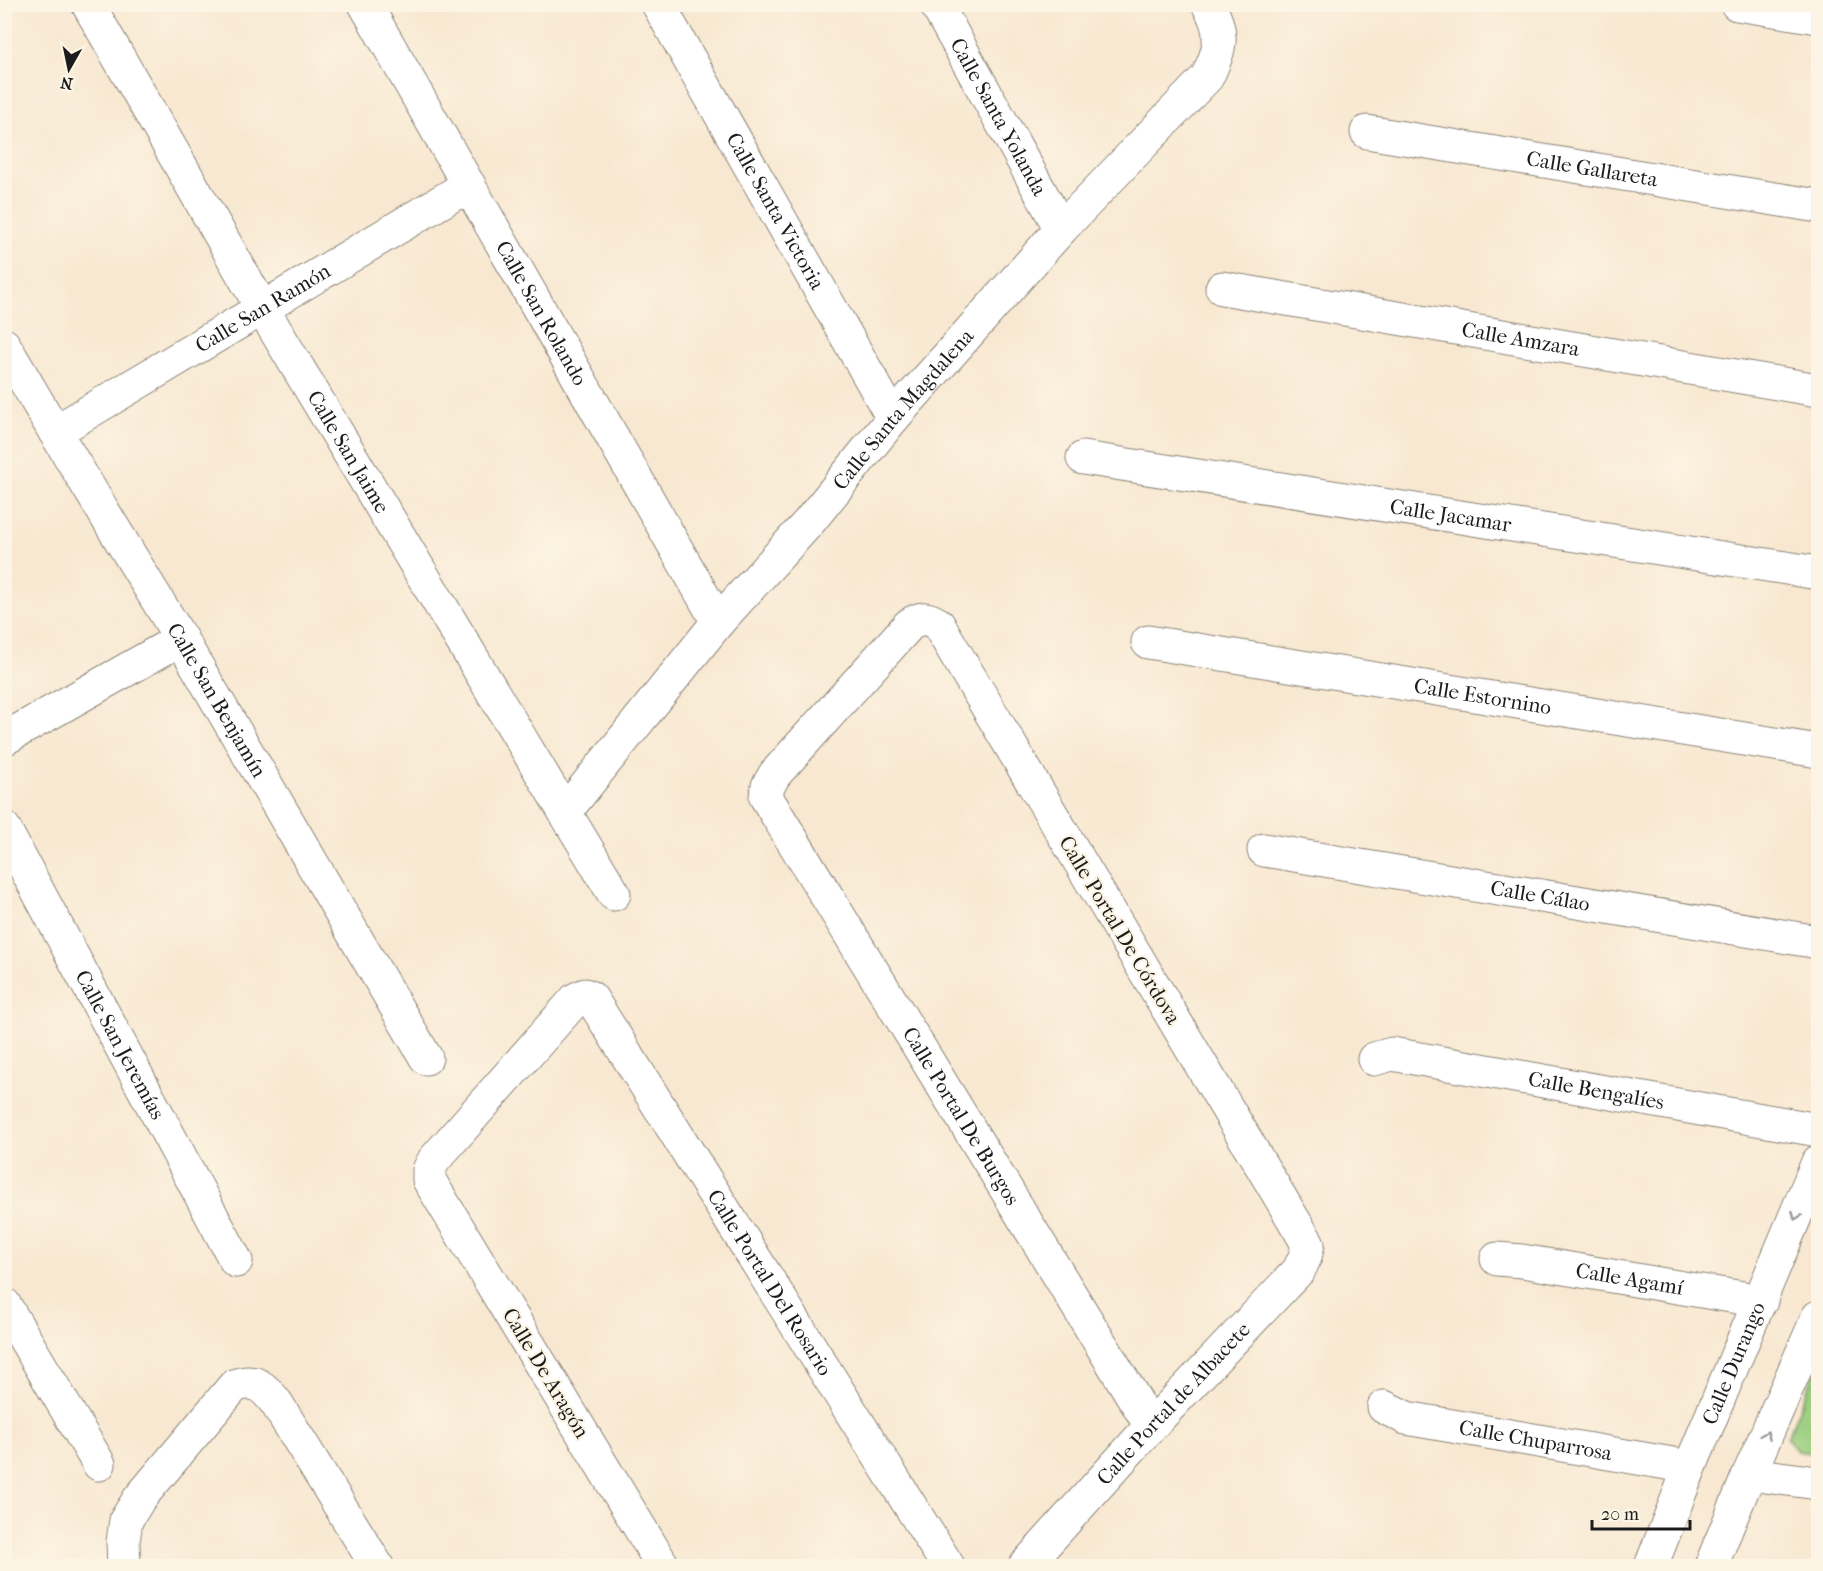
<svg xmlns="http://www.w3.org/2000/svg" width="1823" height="1571" font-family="'IM FELL French Canon',serif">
<rect width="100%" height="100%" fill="#fcf5e5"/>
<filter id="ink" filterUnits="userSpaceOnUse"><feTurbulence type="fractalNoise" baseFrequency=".0167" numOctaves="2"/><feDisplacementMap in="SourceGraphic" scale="12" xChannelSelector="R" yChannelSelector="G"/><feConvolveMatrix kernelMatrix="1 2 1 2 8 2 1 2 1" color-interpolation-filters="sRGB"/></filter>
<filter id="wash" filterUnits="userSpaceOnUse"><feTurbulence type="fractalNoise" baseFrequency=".008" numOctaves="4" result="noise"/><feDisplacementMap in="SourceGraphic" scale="24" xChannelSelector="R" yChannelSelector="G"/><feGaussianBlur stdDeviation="1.35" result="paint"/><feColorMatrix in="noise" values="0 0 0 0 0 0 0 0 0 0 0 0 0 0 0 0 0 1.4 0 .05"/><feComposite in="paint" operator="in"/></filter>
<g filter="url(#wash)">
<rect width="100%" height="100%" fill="#f8e8d1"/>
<polygon fill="#9ace7f" stroke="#5b754e" stroke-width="1.5" points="1818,1365 1818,1454 1797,1451 1787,1438"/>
</g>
<g filter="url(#ink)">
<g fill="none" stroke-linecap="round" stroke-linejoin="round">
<g stroke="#8a8276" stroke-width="35">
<g id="minor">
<path id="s1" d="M88,4l174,304 352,586"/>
<path id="s2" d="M365,4l353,618"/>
<path id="s3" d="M658,4l235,414"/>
<path id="s4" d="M936,4l125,225"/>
<polyline points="1737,4 1818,17"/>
<path id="s5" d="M1367,132l451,74"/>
<path id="s6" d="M1222,288l596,102"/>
<path id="s7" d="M4,345l51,87 126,207 245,419"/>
<path id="s8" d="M55,432l414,-247"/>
<path id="s9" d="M1083,458l735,115"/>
<path id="s10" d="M1148,642l670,109"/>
<polyline points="4,739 181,639"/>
<path id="s11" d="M565,812l153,-190 91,-100 84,-104 168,-189 146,-152c14,-28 18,-44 1,-73"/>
<path id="s12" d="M4,828l232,433"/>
<path id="s13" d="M1264,850l554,92"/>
<path id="s14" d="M1374,1059l18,-5 426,76"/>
<path id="s15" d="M1497,1259l25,2 239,40"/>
<polyline points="4,1304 99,1464"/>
<path id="s16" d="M1384,1407l22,11 284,49"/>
<polyline points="1749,1474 1818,1483"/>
<path d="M124,1566l-1,-24 3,-22 13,-21 95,-113c22,-8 30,1 43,18l100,162"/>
<path id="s17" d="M663,1566l-234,-386v-10l5,-10 142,-161 9,-4 6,3 357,568"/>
<path id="s18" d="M1025,1566l126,-140 148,-156 6,-13 3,-13 -370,-620c-12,-7 -18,-7 -29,1l-134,149 -7,12 -2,11 385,629"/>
</g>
</g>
<g stroke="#8a8276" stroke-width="35">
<g id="major">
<path id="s19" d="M1651,1566l39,-99 128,-305"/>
<polyline points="1711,1566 1749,1474 1818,1317"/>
</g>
</g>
<use href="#minor" stroke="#fff" stroke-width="33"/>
<use href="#major" stroke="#fff" stroke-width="33"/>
</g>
<defs><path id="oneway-chevron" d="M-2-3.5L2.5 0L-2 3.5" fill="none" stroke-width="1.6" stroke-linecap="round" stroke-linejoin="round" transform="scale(1.5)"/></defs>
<g stroke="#999">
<use href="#oneway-chevron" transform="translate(1796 1216) rotate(112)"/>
<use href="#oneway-chevron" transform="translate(1766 1435) rotate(-67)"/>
</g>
</g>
<g text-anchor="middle" stroke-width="4.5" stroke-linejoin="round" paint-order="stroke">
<g font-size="21" fill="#1c1c1c" stroke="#fcf5e5">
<text dy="7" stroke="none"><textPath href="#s4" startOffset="129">Calle Santa Yolanda</textPath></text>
<text dy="7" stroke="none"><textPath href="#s5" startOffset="228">Calle Gallareta</textPath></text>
<text dy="7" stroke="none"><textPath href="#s3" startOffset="238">Calle Santa Victoria</textPath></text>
<text dy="7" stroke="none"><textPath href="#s8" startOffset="242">Calle San Ramón</textPath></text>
<text dy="7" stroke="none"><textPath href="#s2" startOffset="356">Calle San Rolando</textPath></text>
<text dy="7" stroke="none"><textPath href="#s6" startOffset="303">Calle Amzara</textPath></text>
<text dy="7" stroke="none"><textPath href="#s11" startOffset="526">Calle Santa Magdalena</textPath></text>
<text dy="7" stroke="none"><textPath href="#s1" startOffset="518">Calle San Jaime</textPath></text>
<text dy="7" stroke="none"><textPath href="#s9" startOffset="372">Calle Jacamar</textPath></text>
<text dy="7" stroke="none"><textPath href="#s10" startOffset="339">Calle Estornino</textPath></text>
<text dy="7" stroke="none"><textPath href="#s7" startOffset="414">Calle San Benjamín</textPath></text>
<text dy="7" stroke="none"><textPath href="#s13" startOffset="280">Calle Cálao</textPath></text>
<text transform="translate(1120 930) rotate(59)" y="7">Calle Portal De Córdova</text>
<text dy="7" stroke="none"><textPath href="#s12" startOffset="246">Calle San Jeremías</textPath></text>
<text dy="7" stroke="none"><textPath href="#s14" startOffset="226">Calle Bengalíes</textPath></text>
<text dy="7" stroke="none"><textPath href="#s18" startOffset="1784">Calle Portal De Burgos</textPath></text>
<text dy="7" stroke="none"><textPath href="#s15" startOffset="134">Calle Agamí</textPath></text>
<text dy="7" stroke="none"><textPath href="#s17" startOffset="1040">Calle Portal Del Rosario</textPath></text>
<text dy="7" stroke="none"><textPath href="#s19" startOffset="219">Calle Durango</textPath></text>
<text transform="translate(546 1373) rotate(59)" y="7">Calle De Aragón</text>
<text dy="7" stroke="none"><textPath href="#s18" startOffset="220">Calle Portal de Albacete</textPath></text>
<text dy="7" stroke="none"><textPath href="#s16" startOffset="156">Calle Chuparrosa</textPath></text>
</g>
</g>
<rect width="1823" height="1571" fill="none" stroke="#fcf5e5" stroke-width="24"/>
<g transform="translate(69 69) rotate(189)" stroke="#fcf5e5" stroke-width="4.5" paint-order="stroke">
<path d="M0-4.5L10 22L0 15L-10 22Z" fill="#1c1c1c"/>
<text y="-9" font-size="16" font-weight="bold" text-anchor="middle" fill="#1c1c1c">N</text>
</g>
<path d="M1592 1520v9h98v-9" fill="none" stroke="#1c1c1c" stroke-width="3"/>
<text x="1601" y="1520" font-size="18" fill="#1c1c1c" stroke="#fcf5e5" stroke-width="4.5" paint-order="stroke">20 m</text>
</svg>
